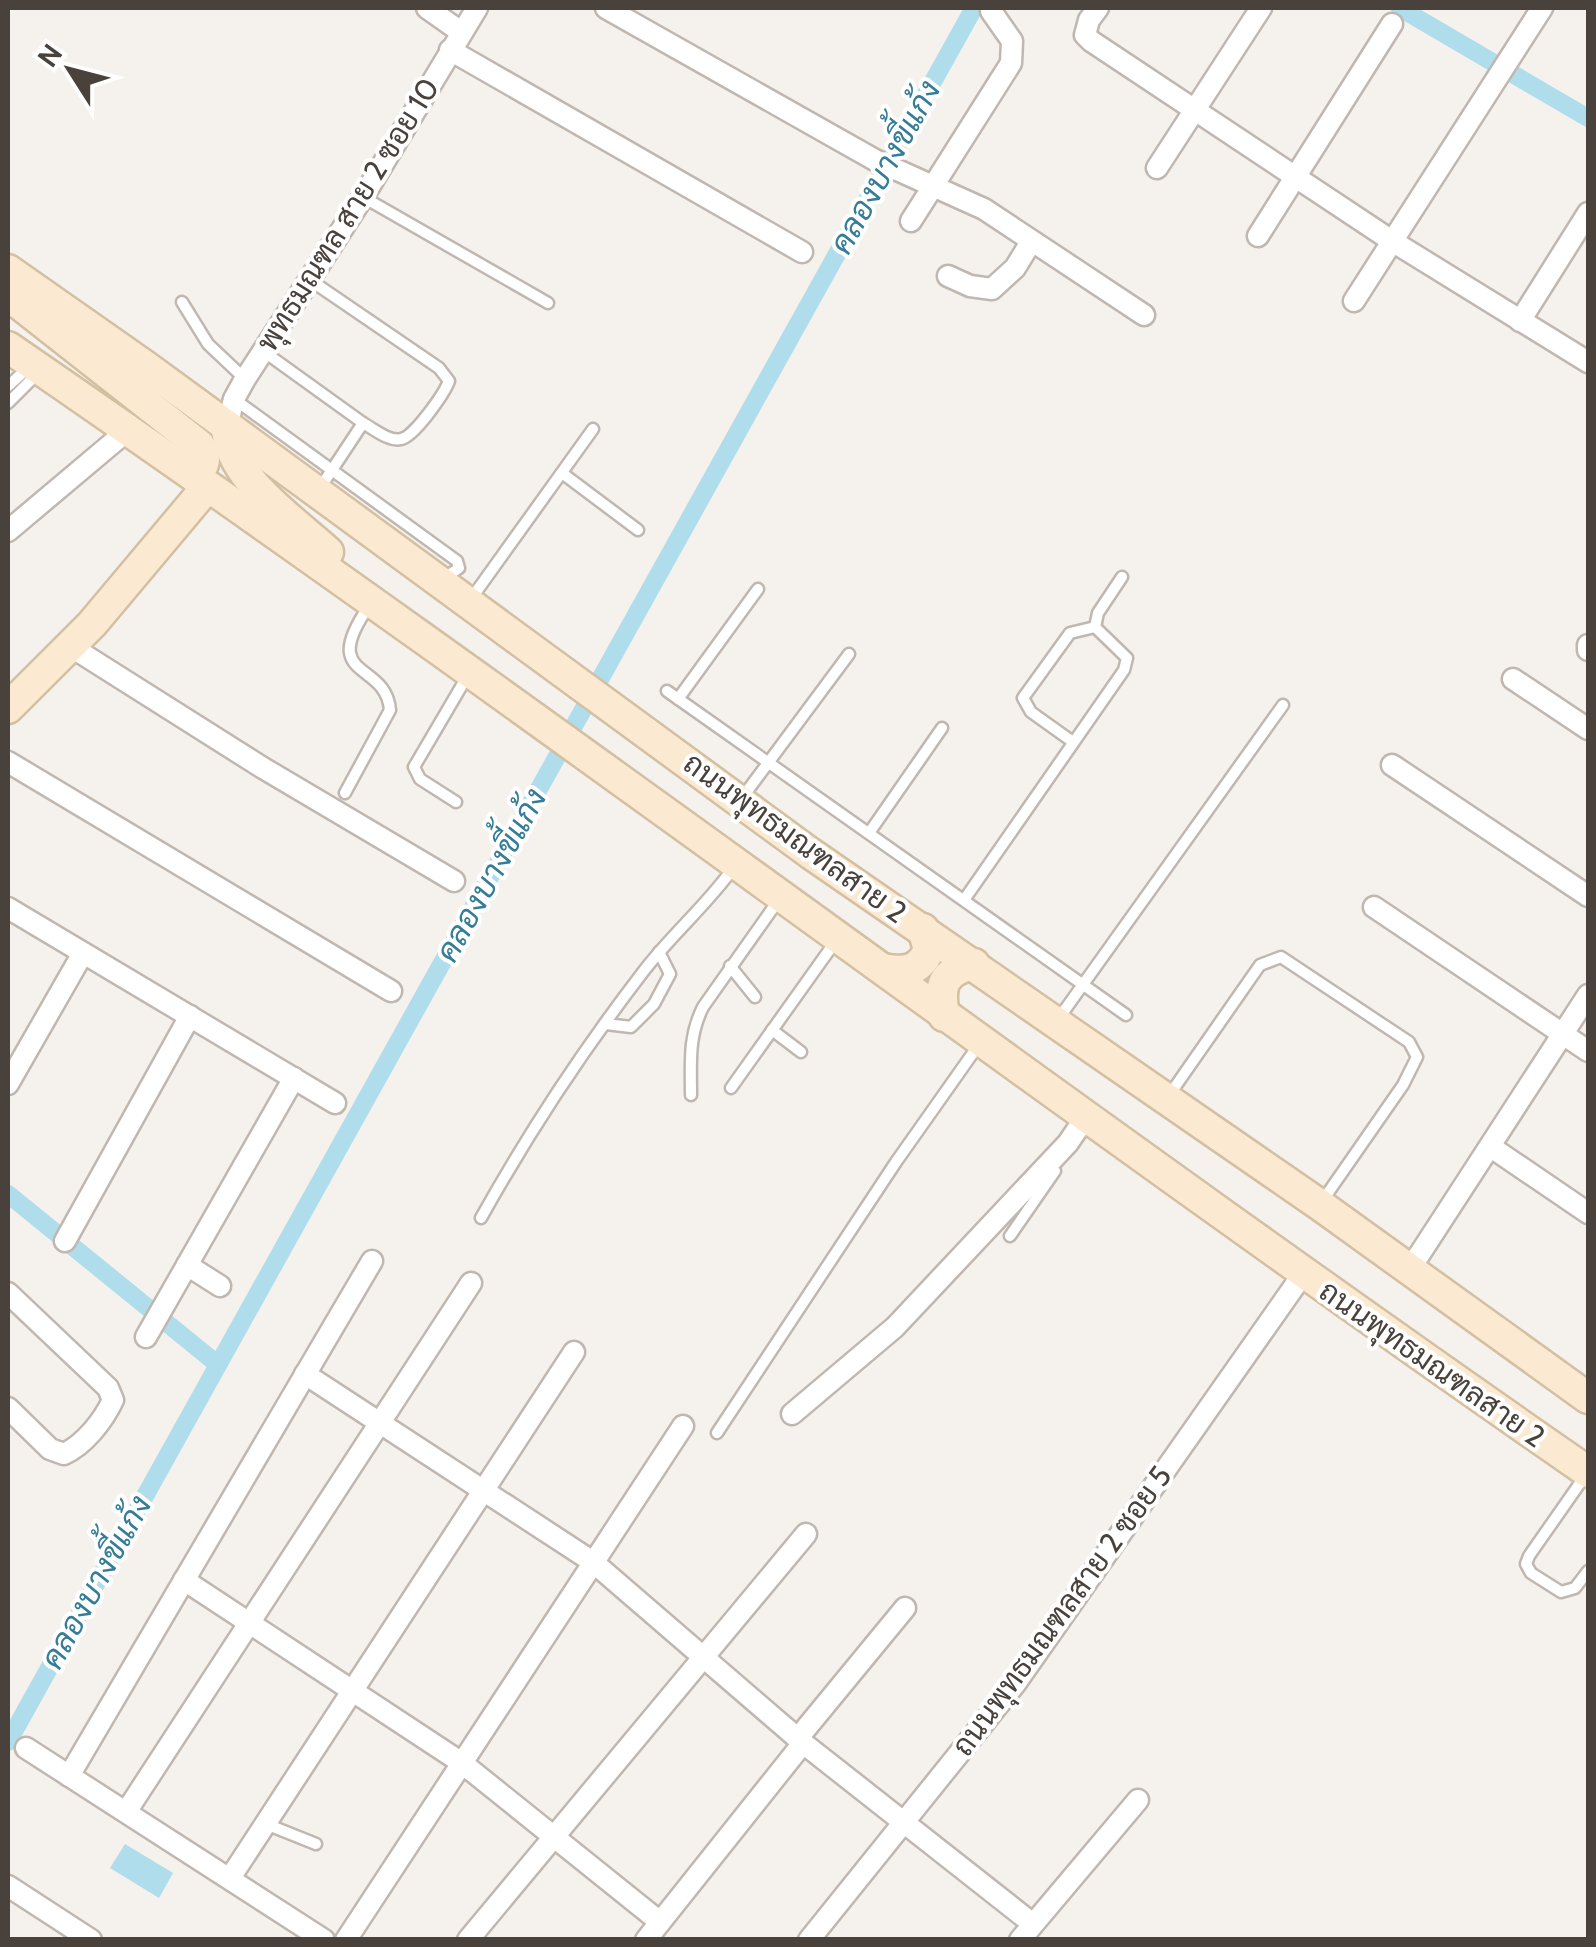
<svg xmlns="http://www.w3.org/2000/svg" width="1596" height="1947" font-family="Cabin,Sarabun,sans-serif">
<rect width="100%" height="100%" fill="#f5f1ed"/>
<polygon fill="#afddec" points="125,1844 173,1873 159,1898 110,1868"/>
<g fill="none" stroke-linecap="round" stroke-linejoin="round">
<g stroke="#afddec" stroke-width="18">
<polyline points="1400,8 1588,118"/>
<polyline points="8,1194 216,1363"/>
<polyline points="8,1742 974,8"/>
</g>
<g stroke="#c0b8b0" stroke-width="15">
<g id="lane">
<polyline points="363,197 548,303"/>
<path d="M310,280l129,88 10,13c-5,13 -35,56 -48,58 -12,3 -27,-10 -38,-16l-45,68"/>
<polyline points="182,302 208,344 245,379"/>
<polyline points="263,351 363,423"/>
<polyline points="8,386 29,367"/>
<polyline points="234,399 457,561 459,568 443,579"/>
<polyline points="8,403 39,372"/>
<polyline points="562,473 638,530"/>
<polyline points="471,599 593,429"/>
<polyline points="667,691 1126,1015"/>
<polyline points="678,699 758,589"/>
<polyline points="1073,742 1031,712 1023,698 1070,633 1095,627"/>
<path d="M345,793l45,-83c-4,-50 -73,-29 -21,-104"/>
<polyline points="742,798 849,654"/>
<polyline points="456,802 420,779 414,767 468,675"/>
<polyline points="869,833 942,728"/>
<polyline points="964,900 1124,670 1127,658 1095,627 1098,613 1122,577"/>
<polyline points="730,966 755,997"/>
<polyline points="1059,1018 1283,705"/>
<polyline points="606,1024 631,1027 654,1004 670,974 659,952"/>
<polyline points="772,1030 801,1052"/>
<polyline points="731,1088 835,942"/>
<polyline points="1170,1094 1260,965 1281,957 1409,1042 1417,1057 1403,1085 1323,1200"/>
<path d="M691,1095c0,-32 -3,-58 12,-88l77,-109"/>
<path d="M481,1218c48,-86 102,-168 162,-246 28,-37 64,-67 91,-105"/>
<polyline points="1010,1236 1055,1171"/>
<polyline points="717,1433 896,1162 980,1043"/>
<polyline points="1587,1473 1529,1556 1526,1564 1531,1573 1561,1592 1575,1588 1588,1571"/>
<polyline points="266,1824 316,1844"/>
</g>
</g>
<g stroke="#c0b8b0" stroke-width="25">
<g id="street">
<polyline points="427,8 461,32"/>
<polyline points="606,8 875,160 984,209 1144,315"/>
<polyline points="1098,8 1089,20 1085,35 1091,41 1392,241 1588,362"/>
<polyline points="450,50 802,252"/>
<polyline points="1157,168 1261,8"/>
<polyline points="911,221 1011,63 1012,41 991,11"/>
<polyline points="1258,236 1392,24"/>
<polyline points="948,276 970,286 992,289 1015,268 1031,242"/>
<polyline points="1354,301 1542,8"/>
<polyline points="1520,321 1588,213"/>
<polyline points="227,426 234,399 245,379 363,197 477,8"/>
<polyline points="8,531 128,430"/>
<polyline points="1588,645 1588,650"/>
<polyline points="70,646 263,768 454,881"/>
<polyline points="1513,679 1588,729"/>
<polyline points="8,762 391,991"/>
<polyline points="1392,765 1588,896"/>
<polyline points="1374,907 1588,1051"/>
<polyline points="8,908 335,1103"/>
<polyline points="8,1084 83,953"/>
<polyline points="1491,1147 1588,1213"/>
<polyline points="65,1241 190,1016"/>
<polyline points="187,1265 220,1286"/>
<polyline points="1410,1269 1588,995"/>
<path d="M8,1293l100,95 5,12c-10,21 -28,44 -49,54l-14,-5 -42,-41"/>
<polyline points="146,1337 294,1078"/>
<polyline points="305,1374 593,1562 803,1743 1033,1924"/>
<polyline points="792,1414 895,1327 1068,1143 1085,1118"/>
<polyline points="184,1580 462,1763 660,1922"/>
<polyline points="798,1738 905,1608"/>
<polyline points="26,1748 324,1940"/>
<polyline points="69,1776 372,1261"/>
<polyline points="126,1812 471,1283"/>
<polyline points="230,1878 574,1352"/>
<polyline points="8,1886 91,1940"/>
<polyline points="346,1940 683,1426"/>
<polyline points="468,1940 806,1534"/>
<polyline points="646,1940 803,1743"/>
<polyline points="809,1940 1015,1684 1303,1274"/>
<polyline points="1020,1940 1138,1800"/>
</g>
</g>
<g stroke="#d3bfa2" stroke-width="35">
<g id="secondary">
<polyline points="8,270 145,366 810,853 1320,1205 1588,1398"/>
<path d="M8,295l191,150c8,13 6,20 -4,32"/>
<path d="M8,347c533,366 1049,757 1580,1125"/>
<path d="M227,426c0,50 66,94 101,126"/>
<polyline points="8,708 92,624 207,487"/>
<path d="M883,969c21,4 36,3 46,-19l-6,-21"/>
<path d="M944,1016c-5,-30 -3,-44 30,-52"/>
</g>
</g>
<use href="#lane" stroke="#fff" stroke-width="10"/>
<use href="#street" stroke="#fff" stroke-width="20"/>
<use href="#secondary" stroke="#fbead1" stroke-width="30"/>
</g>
<g text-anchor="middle" stroke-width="8" stroke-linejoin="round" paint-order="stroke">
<g font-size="30" fill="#49413b" stroke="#fff">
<text transform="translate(348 215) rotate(-58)" y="10">พุทธมณฑล สาย 2 ซอย 10</text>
<text transform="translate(795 838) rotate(36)" y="10">ถนนพุทธมณฑลสาย 2</text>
<text transform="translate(1432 1364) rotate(35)" y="10">ถนนพุทธมณฑลสาย 2</text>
<text transform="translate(1062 1611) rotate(-54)" y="10">ถนนพุทธมณฑลสาย 2 ซอย 5</text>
</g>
<g font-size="32" font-style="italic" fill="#357d96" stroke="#fff">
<text transform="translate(885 167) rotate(-61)" y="11">คลองบางขี้แก้ง</text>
<text transform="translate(491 875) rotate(-61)" y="11">คลองบางขี้แก้ง</text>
<text transform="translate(96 1582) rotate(-61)" y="11">คลองบางขี้แก้ง</text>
</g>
</g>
<rect width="1596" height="1947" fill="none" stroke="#49413b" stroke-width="20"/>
<g transform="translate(70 70) rotate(306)" stroke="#ffffff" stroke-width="8" paint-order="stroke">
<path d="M0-8L18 38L0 25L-18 38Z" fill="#49413b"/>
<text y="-15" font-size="28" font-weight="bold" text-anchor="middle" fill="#49413b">N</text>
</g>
</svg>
